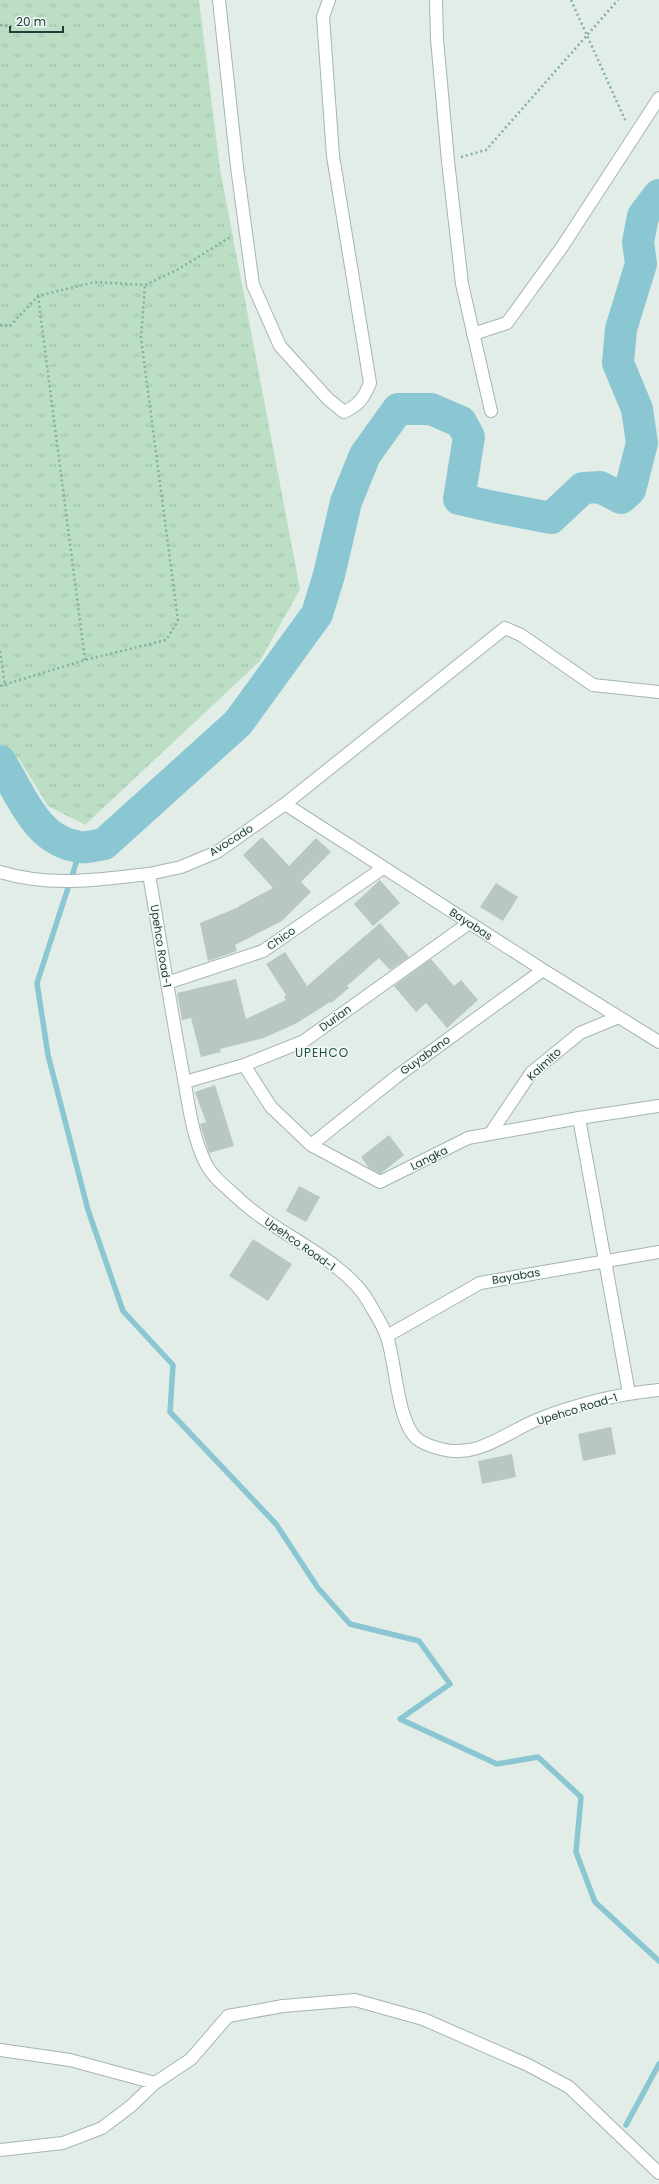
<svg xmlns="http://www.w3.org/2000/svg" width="659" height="2184" viewBox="0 0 659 2184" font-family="Poppins,sans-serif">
  <defs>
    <pattern id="grass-tufts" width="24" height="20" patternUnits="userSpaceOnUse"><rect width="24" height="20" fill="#bbdec5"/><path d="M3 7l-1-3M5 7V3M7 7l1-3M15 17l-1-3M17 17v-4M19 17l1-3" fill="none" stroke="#a0c0aa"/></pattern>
  </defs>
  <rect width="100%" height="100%" fill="#e3ede8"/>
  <path fill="url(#grass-tufts)" d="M0,0h199l21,169 80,420 -40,72 -175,164 -37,-19 -29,-47 -19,-14z"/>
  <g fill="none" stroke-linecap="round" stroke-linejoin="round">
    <path stroke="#8bc7d2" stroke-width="5.5" d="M81,848l-44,135 11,72 40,155 35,101 50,54 -3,47 106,112 42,64 32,36 69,17 31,43 -50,35 97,45 41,-7 43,40 -5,55 19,50 64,59
      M626,2125l33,-61"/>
    <path stroke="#8bc7d2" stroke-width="32" d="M0,761c21,33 35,80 80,86 7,1 16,-2 24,-3l134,-121 79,-109 12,-39 17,-73 19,-47 33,-46h33l30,13 8,15 -10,62 35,8 57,11 32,-30 17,-1 21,11 9,-8 12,-47 -5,-34 -19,-46 3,-34 20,-65 -3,-22 5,-26 16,-21"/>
  </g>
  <path fill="#b8c7c1" d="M262,837l27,29 27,-28 15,14 -30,30 10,10 -29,29 -47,24 2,6 -29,10 -8,-38 39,-16v-1l34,-18 -30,-33z
    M380,880l20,23 -27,23 -19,-22z
    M496,883l22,14 -15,24 -23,-14z
    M380,923l29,34 -19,13 -11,-12 -32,28 2,2 -18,15 -1,-1 -33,21 -33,15 -44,11 1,3 -20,5 -10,-39 -9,2 -5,-27 59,-14 10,40 40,-19 -2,-4 2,-1 -20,-31 19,-12 22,34z
    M431,959l23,27 7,-6 17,20 -31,28 -21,-25 -10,9 -22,-26z
    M215,1085l19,61 -25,7 -9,-29 6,-2 -11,-30z
    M389,1135l15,20 -24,19 -11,-6 -8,-11z
    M299,1186l21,11 -14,25 -20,-11z
    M253,1239l39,25 -24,37 -39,-25z
    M611,1427l5,27 -33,7 -5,-27z
    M512,1454l4,23 -34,7 -4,-23z"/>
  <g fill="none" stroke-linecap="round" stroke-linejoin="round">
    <g stroke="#a5b5af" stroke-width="14">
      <path id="minor" d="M219,0l18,167 16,118 27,61 48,53 16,13c15,-7 20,-14 26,-29l-37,-227 -10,-139 6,-17
        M473,334l34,-11 55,-76 97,-149
        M285,804l258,166 116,72
        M149,874l32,-7 36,-15 68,-48 220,-176 16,7 72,50 66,7
        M167,983l96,-32 120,-83
        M244,1065l27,42 40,38 69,37 88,-44 111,-20 80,-12
        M185,1082l59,-17 60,-24 165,-118
        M579,1118l50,275
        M490,1134l41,-61 49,-40 39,-16
        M311,1145l85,-68 147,-107
        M387,1336l93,-53 179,-31
        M0,2050l70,10 85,23
        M0,2150l63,-7 39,-15 29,-22 24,-23 36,-24 37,-43 55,-10 72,-6 68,19 105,46 41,22 90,86"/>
    </g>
    <g stroke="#a5b5af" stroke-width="14">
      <path id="tertiary" d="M436,0l1,39 11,122 14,123 29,127
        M0,872c49,15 99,8 149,2 11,65 21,130 33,194 6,31 9,65 23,94 7,15 22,26 34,37 35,34 105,60 129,102 6,11 15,24 19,36 9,27 10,82 29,101 7,6 17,9 25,11 37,10 65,-17 98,-30 38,-15 79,-25 120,-29"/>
    </g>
    <path stroke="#83b0a2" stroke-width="2.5" stroke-dasharray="2 3" stroke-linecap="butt" d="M571,0l55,122
      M0,25l20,2
      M461,157l25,-7 132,-150
      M38,296l47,364
      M0,325l10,1 28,-30 57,-14 50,3 32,-15 55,-34
      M0,651l5,34
      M0,686l85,-26 81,-20 12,-19 -37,-283 4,-53"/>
    <use href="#minor" stroke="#fff" stroke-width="12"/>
    <use href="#tertiary" stroke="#fff" stroke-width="12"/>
  </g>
  <g text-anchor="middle" stroke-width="3" stroke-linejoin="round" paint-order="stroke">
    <g font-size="11" fill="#223e36" stroke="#f3f9f6">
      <text transform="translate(231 840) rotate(-32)" y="4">Avocado</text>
      <text transform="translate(471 924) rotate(33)" y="4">Bayabas</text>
      <text transform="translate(281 938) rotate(-35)" y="4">Chico</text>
      <text transform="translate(161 946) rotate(81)" y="4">Upehco Road-1</text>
      <text transform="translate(335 1018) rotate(-36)" y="4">Durian</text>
      <text transform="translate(425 1055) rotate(-36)" y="4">Guyabano</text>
      <text transform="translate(544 1064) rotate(-43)" y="4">Kaimito</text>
      <text transform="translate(429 1158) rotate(-27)" y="4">Langka</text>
      <text transform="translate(300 1244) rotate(35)" y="4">Upehco Road-1</text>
      <text transform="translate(516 1276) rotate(-10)" y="4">Bayabas</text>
      <text transform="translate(577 1409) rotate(-17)" y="4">Upehco Road-1</text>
    </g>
    <g font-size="12" letter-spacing="1" fill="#1e5044" stroke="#f3f9f6">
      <text x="322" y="1057">UPEHCO</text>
    </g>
  </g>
  <path d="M10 26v6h53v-6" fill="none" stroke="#223e36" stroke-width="2"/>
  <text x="16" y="26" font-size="12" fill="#223e36" stroke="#f3f9f6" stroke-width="3" paint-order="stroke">20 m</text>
</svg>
